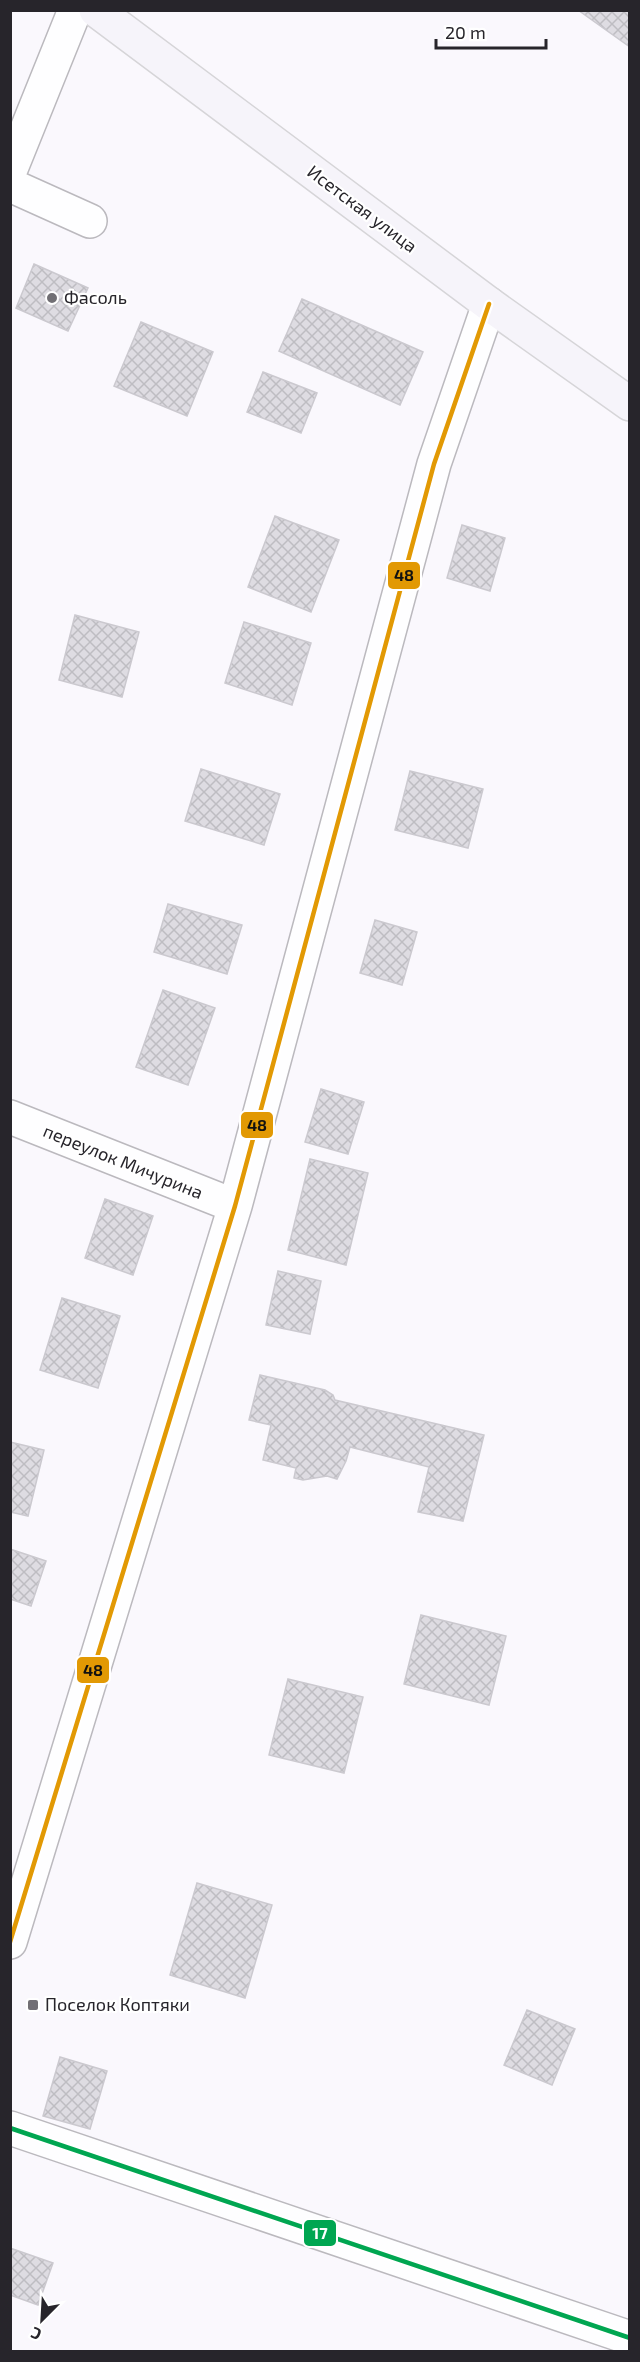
<svg xmlns="http://www.w3.org/2000/svg" width="640" height="2362" viewBox="0 0 640 2362" font-family="'Exo 2',sans-serif">
  <defs>
    <pattern id="building-cross-hatch" width="8" height="8" patternUnits="userSpaceOnUse" patternTransform="scale(1.5)"><rect width="8" height="8" fill="#dedce2"/><path d="M0 0l8 8M0 8l8-8" fill="none" stroke="#bebdc2"/></pattern>
  </defs>
  <rect width="100%" height="100%" fill="#faf8fd"/>
  <path fill="url(#building-cross-hatch)" stroke="#cbc9cf" stroke-width="1.5" d="M578,10h52v37z
    M34,264l54,24 -20,43 -52,-23z
    M302,299l121,53 -23,53 -121,-54z
    M141,322l72,30 -26,64 -73,-30z
    M263,372l54,21 -16,40 -54,-21z
    M275,516l64,24 -28,72 -63,-25z
    M462,525l43,13 -15,53 -43,-13z
    M75,615l64,17 -17,65 -63,-17z
    M244,622l67,21 -19,62 -67,-22z
    M201,769l79,25 -16,51 -79,-24z
    M410,771l73,18 -15,59 -73,-18z
    M168,904l74,21 -15,49 -73,-22z
    M375,920l42,12 -15,53 -42,-12z
    M163,990l52,18 -27,77 -52,-18z
    M321,1089l43,13 -16,52 -43,-12z
    M310,1159l58,14 -22,92 -58,-15z
    M105,1199l48,17 -20,59 -48,-17z
    M278,1271l43,10 -11,53 -44,-9z
    M62,1298l58,18 -22,72 -58,-18z
    M260,1375l65,15 8,5 2,5 149,35 -21,86 -45,-9 11,-45 -79,-20 -4,14 -9,18 -10,-3 -24,4 -9,-2 2,-10 -33,-8 8,-35 -22,-5z
    M10,1442l34,8 -16,66 -18,-4z
    M10,1549l36,12 -15,45 -21,-7z
    M421,1615l85,21 -17,69 -85,-21z
    M288,1679l75,18 -19,76 -75,-18z
    M197,1883l75,22 -27,93 -75,-23z
    M527,2010l48,19 -23,56 -48,-20z
    M60,2057l47,14 -17,58 -47,-13z
    M10,2248l43,15 -15,42 -28,-10z"/>
  <g fill="none" stroke-linecap="round" stroke-linejoin="round">
    <g stroke="#bbb9be" stroke-width="36">
      <path id="minor" d="M10,171l65,-161
        M10,185l80,36
        M10,1117l225,89
        M10,1942l225,-736 199,-742 55,-160
        M10,2128l620,210"/>
    </g>
    <g stroke="#d6d5d8" stroke-width="36">
      <path id="major" d="M96,10l393,294 141,100"/>
    </g>
    <use href="#minor" stroke="#fefeff" stroke-width="33"/>
    <use href="#major" stroke="#f6f4fa" stroke-width="33"/>
    <g stroke="#fff" stroke-width="9">
      <path id="bus-1" d="M10,1942l225,-736 199,-742 55,-160"/>
    </g>
    <g stroke="#fff" stroke-width="9">
      <path id="bus-2" d="M10,2128l620,210"/>
    </g>
    <use href="#bus-1" stroke="#e29904" stroke-width="4.5"/>
    <use href="#bus-2" stroke="#00a651" stroke-width="4.5"/>
  </g>
  <g fill="#716f74" stroke="#fff" stroke-width="2">
    <circle cx="52" cy="298" r="6"/>
    <rect x="27" y="1999" width="12" height="12" rx="3"/>
  </g>
  <g text-anchor="middle" stroke-width="4.5" stroke-linejoin="round" paint-order="stroke">
    <g font-size="18" fill="#27252b" stroke="#fff">
      <text transform="translate(362 209) rotate(37)" y="6">Исетская улица</text>
      <text transform="translate(123 1162) rotate(22)" y="6">переулок Мичурина</text>
    </g>
    <g font-size="18" fill="#27252b" stroke="#fff" text-anchor="start">
      <text x="64" y="304">Фасоль</text>
      <text x="45" y="2011">Поселок Коптяки</text>
    </g>
  </g>
  <g stroke="#fff" stroke-width="2">
    <rect x="387" y="561" width="34" height="29" rx="6" fill="#e29904"/>
    <rect x="240" y="1111" width="34" height="28" rx="6" fill="#e29904"/>
    <rect x="76" y="1656" width="34" height="28" rx="6" fill="#e29904"/>
    <rect x="303" y="2219" width="34" height="28" rx="6" fill="#00a651"/>
  </g>
  <g font-size="16" text-anchor="middle" font-weight="bold" fill="#fff">
    <text x="320" y="2239">17</text>
  </g>
  <g font-size="16" text-anchor="middle" font-weight="bold" fill="#111">
    <text x="404" y="581">48</text>
    <text x="257" y="1131">48</text>
    <text x="93" y="1676">48</text>
  </g>
  <rect width="640" height="2362" fill="none" stroke="#27252b" stroke-width="24"/>
  <g transform="translate(42 2320) rotate(204)" stroke="#ffffff" stroke-width="4.5" paint-order="stroke">
  <path d="M0-4.5L10 22L0 15L-10 22Z" fill="#27252b"/>
  <text y="-9" font-size="16" font-weight="bold" text-anchor="middle" fill="#27252b">С</text>
  </g>
  <path d="M436 39v9h110v-9" fill="none" stroke="#27252b" stroke-width="3"/>
  <text x="445" y="39" font-size="18" fill="#27252b" stroke="#ffffff" stroke-width="4.5" paint-order="stroke">20 m</text>
</svg>
